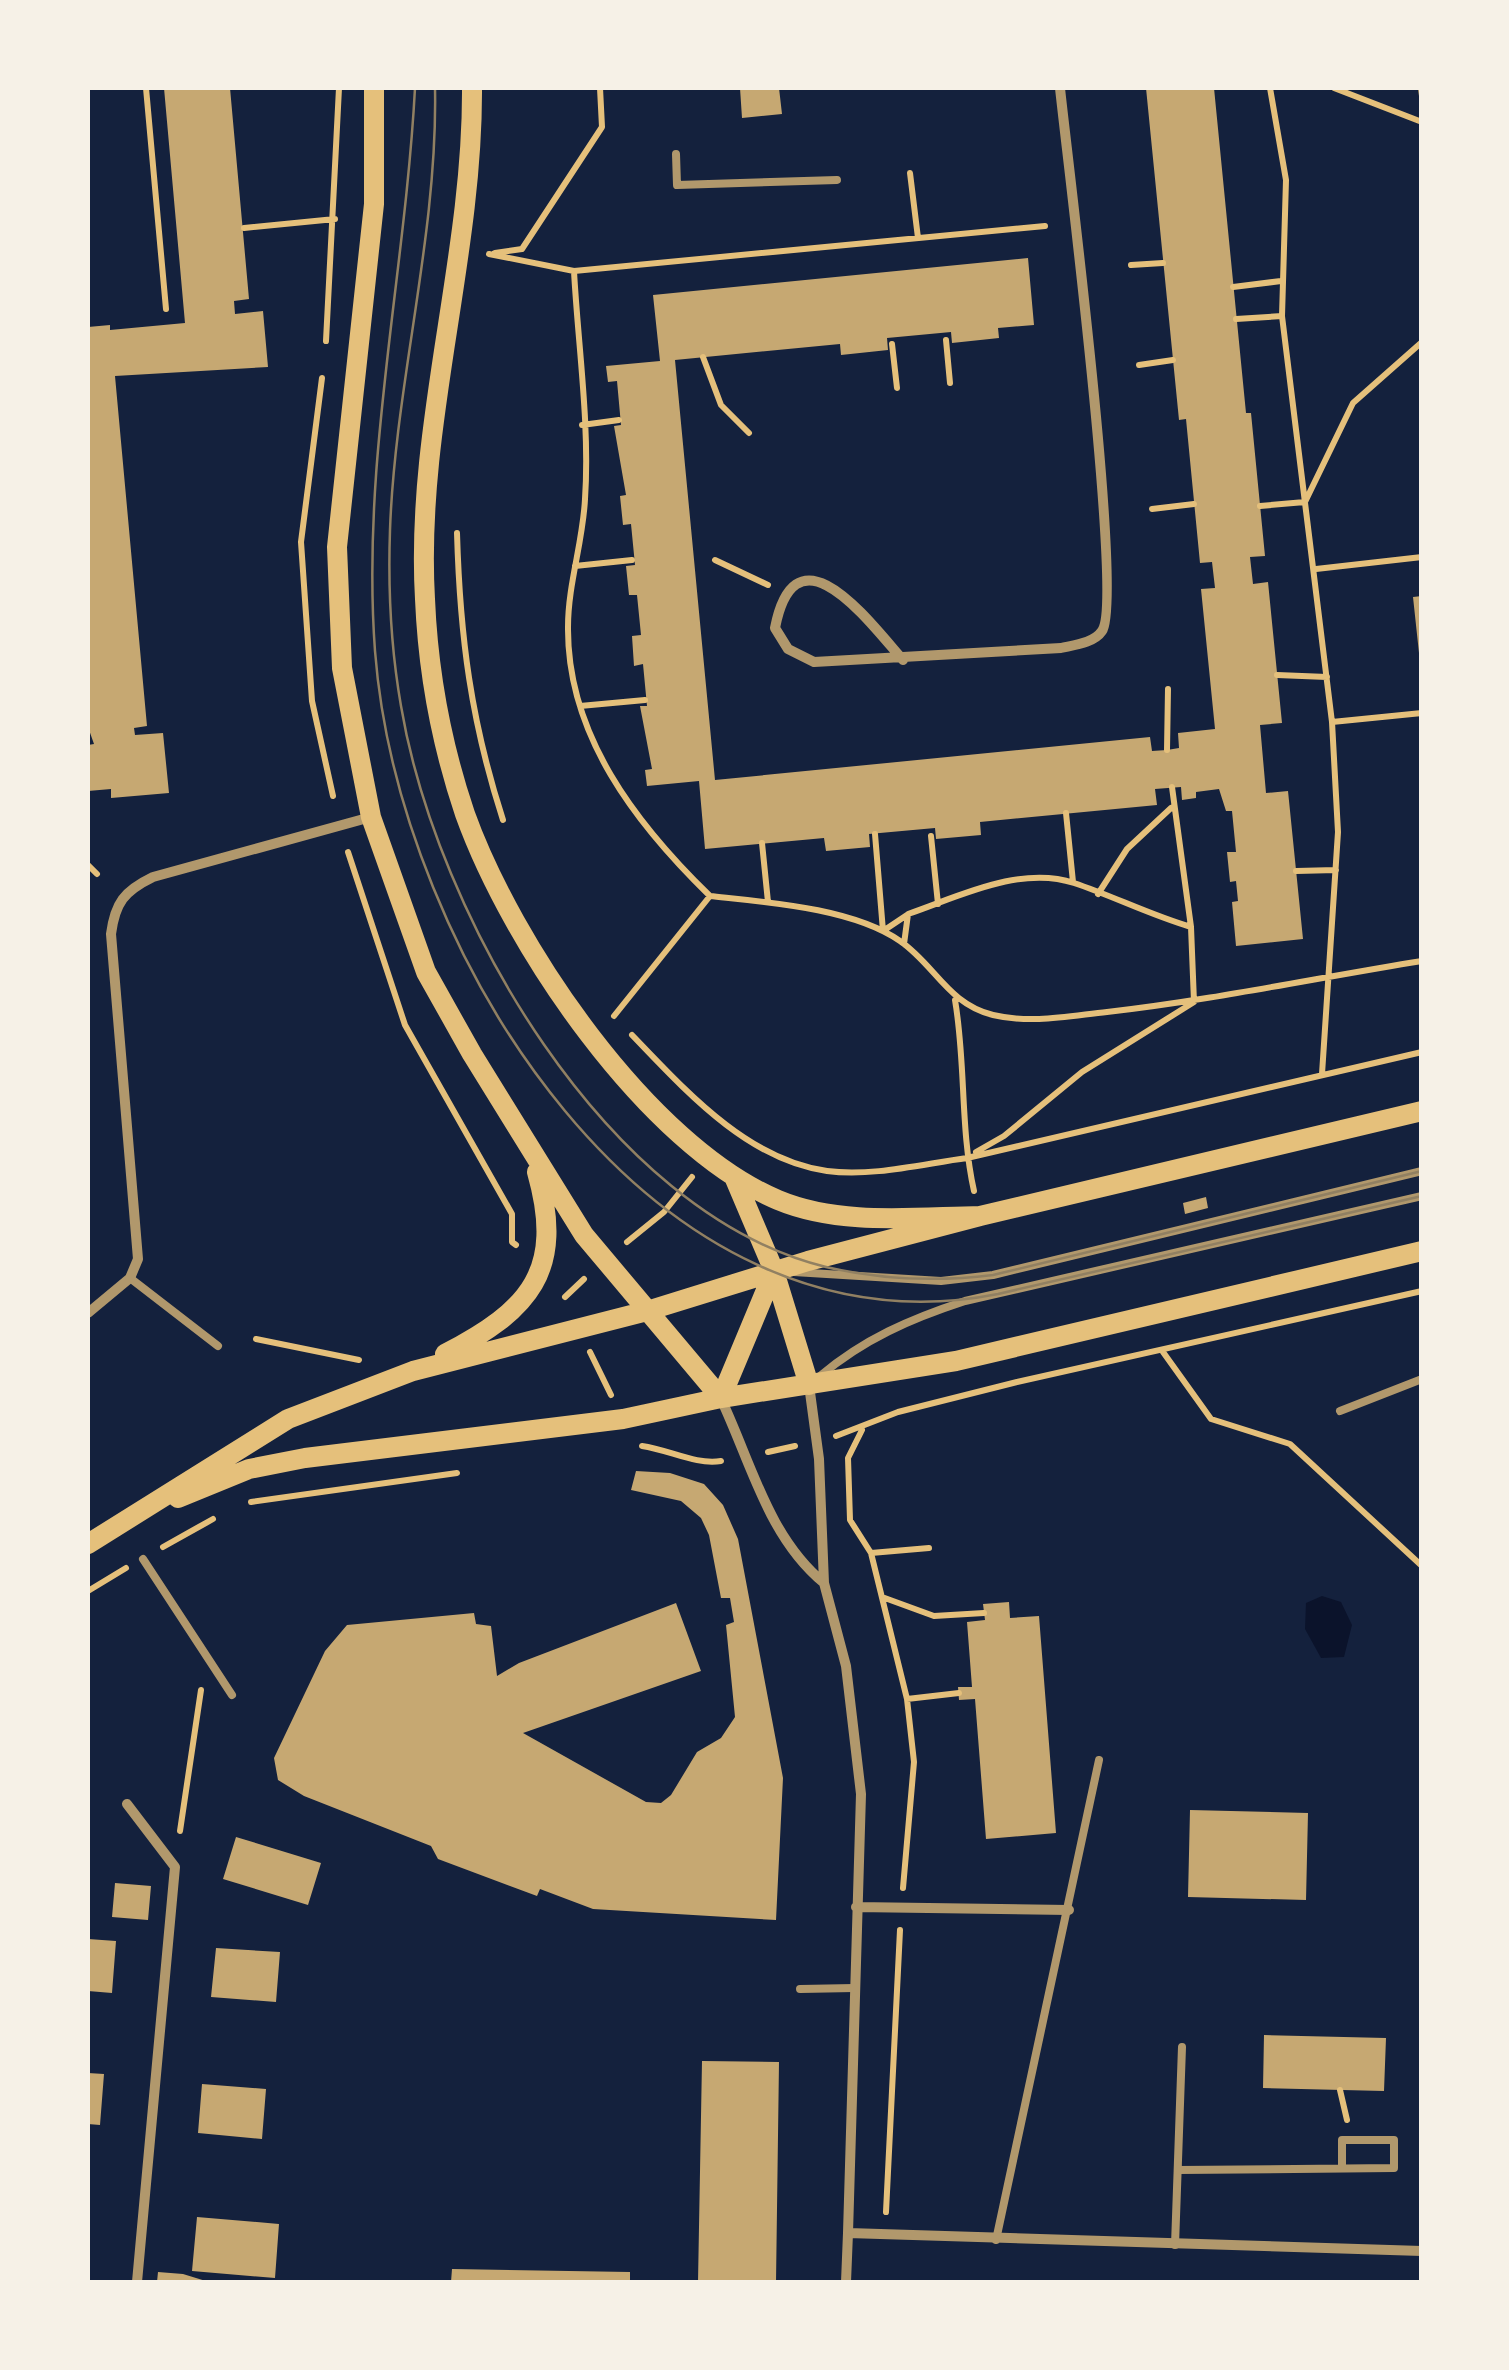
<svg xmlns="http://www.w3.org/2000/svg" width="1509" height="2370" viewBox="0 0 1509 2370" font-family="Georgia,serif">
  <rect width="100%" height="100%" fill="#14213d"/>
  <path fill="#0b132b" d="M1322,1596l19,6 11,23 -8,32 -23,1 -16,-29 1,-26z"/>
  <path fill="#c6a872" d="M164,88h66l19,211 -15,2 1,13 28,-3 5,56 -153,9 32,350 -13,2 1,7 28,-2 6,60 -58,5v-9l-23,2v-46l6,-1 -6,-17v-400l22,-2v5l75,-7z
    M740,88h39l3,26 -40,4z
    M1146,88h68l32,325h5l14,143 -15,1 3,27 15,-2 14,141 -22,2 6,68 22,-2 15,148 -67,7 -4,-44 6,-1 -2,-20 -6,1 -3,-30h9l-4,-41h-6l-7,-22 -23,3v6l-14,2 -1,-13 -26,2 2,16 -177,17 1,13 -45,4 -1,-11 -66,6 1,13 -44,4 -2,-13 -119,11 -6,-68 -52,5 -2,-16 7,-1 -12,-63h7l-4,-42 -9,2 -2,-30 9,-1 -4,-40h-8l-3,-29 9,-1 -4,-41 -8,1 -3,-29 6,-1 -12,-69 7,-1 -4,-44 -9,1 -2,-16 54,-5 -7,-66 375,-37 6,67 -36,3 1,10 -47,5 -1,-11 -64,6 1,12 -47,5 -1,-11 -165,16 40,420 435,-43 2,14 15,-1 12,-2 -1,-15 37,-4 -14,-140 14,-1 -3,-26 -12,1 -14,-144 -7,1z
    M1422,596v57h-3l-6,-56z
    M1206,1197l2,11 -23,6 -2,-11z
    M636,1471l34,2 34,11 19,21 15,34 45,239 -7,142 -183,-11 -53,-20 -3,7 -99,-37 -7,-13 -127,-50 -26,-16 -4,-22 51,-107 22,-26 127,-12 2,11 15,2 6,50 22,-13 157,-60 25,68 -178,62 123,69 15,1 10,-8 26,-43 24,-14 14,-21 -9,-92 8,-3 -4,-24h-9l-12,-63 -8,-17 -20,-17 -50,-11z
    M1009,1602l1,16 29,-2 17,217 -70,6 -11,-140 -16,1 -1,-13h14l-5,-65 18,-2 -2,-16z
    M1190,1810l118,3 -2,87 -118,-3z
    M236,1837l85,26 -13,42 -85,-26z
    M115,1883l36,3 -3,34 -36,-3z
    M88,1939l28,2 -4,52 -24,-2z
    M216,1948l64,4 -4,50 -65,-5z
    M1264,2035l122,3 -2,53 -121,-3z
    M702,2061l77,1 -3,220h-78z
    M88,2073l16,1 -4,51 -12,-1z
    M202,2084l64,5 -4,50 -64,-6z
    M197,2217l82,7 -4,54 -83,-7z
    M452,2269l178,3v10h-179z
    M158,2272l25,2 26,8h-52z"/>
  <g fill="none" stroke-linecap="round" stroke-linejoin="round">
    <path stroke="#e5c07b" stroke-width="6" d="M146,88l20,221
      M1270,88l16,92 -4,136 50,406 6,110 -16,242
      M1334,88l88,34
      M1421,88l1,8
      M910,173l8,65
      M244,228l91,-9
      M495,253l27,-4 80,-122 -2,-39
      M489,254l85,17c4,74 16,154 11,228 -2,43 -17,85 -17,128 -1,108 68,197 142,269 56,6 143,12 190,45 35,24 48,63 93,74 38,9 76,1 114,-3 105,-12 209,-34 315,-51
      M1131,265l32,-2
      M574,271l471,-45
      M1233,287l48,-6
      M1236,319l46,-3
      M946,340l4,43
      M326,341l13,-253
      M892,344l5,44
      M703,357l18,48 28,28
      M1139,365l34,-5
      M322,378l-21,164 11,159 21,95
      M582,425l37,-5
      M1260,506l45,-4 48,-99 69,-61
      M1152,509l42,-5
      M457,533c3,104 14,188 46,287
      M715,560l53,25
      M575,566l57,-6
      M1316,569l106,-12
      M1277,675l50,2
      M580,706l65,-6
      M1332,722l90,-9
      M1167,750l1,-61
      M1066,813l7,69
      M875,834l8,97 24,-16
      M931,836l7,68
      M762,843l6,59
      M348,852l57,173 107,189v28l4,3
      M88,865l9,9
      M1296,871l40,-1
      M1098,894l29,-45 44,-41
      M904,944l4,-30c50,-17 112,-49 166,-31 39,13 76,32 117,44
      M955,1000c11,64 5,128 19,191
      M614,1016l96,-120
      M632,1035c53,55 115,125 195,136 45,6 95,-7 140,-13l455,-106
      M976,1152l28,-16 78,-64 112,-70 -3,-75 -19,-140
      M627,1242l37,-30 28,-35
      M565,1297l19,-18
      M256,1339l103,21
      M590,1352l21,43
      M1163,1352l48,67 79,25 132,122
      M862,1430l-14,28 2,62 21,33 36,146 7,63 -11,126
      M836,1436l62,-24 119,-30 405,-91
      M642,1446c28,4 53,19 79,15
      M768,1452l27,-6
      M251,1502l206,-29
      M163,1547l50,-28
      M871,1553l58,-5
      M88,1591l38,-23
      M882,1597l52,19 50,-3
      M907,1699l52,-6
      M180,1831l21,-141
      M1340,2090l7,30
      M886,2212l14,-282"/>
    <path stroke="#b1986c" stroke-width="8" d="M676,154l1,31 160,-5
      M794,1272l147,9 52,-6 429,-104
      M130,1278l88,68
      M820,1376c44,-37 90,-57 145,-75l457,-105
      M1340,1411l82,-32
      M143,1559l89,136
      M800,1989l54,-1
      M1178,2170l216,-2v-28h-52v28
      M996,2240l103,-480
      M1175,2245l7,-198"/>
    <path stroke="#b1986c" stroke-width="10" d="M903,660c-33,-37 -107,-139 -128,-32l13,21 26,13 247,-14c13,-3 33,-5 41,-17 22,-29 -35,-475 -42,-543
      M88,1313l42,-35 8,-19 -27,-325c4,-31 13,-43 42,-57l218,-60
      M809,1385l10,74 5,124 22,83 15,128 -13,439 574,18
      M721,1399c30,63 47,138 103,184
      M127,1804l48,63 -38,415
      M856,1907l213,3
      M846,2282l2,-49"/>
    <path stroke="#e5c07b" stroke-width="20" d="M374,88v116l-37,343 5,121 29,149 55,155 46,82 112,181 137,163
      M472,88c1,171 -57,339 -47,511 3,72 17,147 40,215 47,131 182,331 313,386 62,26 136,17 202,16
      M735,1179l39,92 35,114
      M445,1354c85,-44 120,-83 92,-182
      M721,1398l53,-127
      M178,1498l71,-29 56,-11 318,-39 98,-21 235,-37 466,-110
      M88,1544l200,-125 125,-48 234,-60 161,-50 172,-45 442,-105"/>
    <path stroke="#918062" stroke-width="2.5" d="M415,88c-10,188 -54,374 -40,563 23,299 275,712 623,643l424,-98
      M435,88c3,147 -40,296 -45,442 -2,57 1,119 11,176 35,208 204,507 425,561 56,13 110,15 167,8l429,-104"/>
  </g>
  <rect width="1509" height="2370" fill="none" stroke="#f6f1e7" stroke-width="180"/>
</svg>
